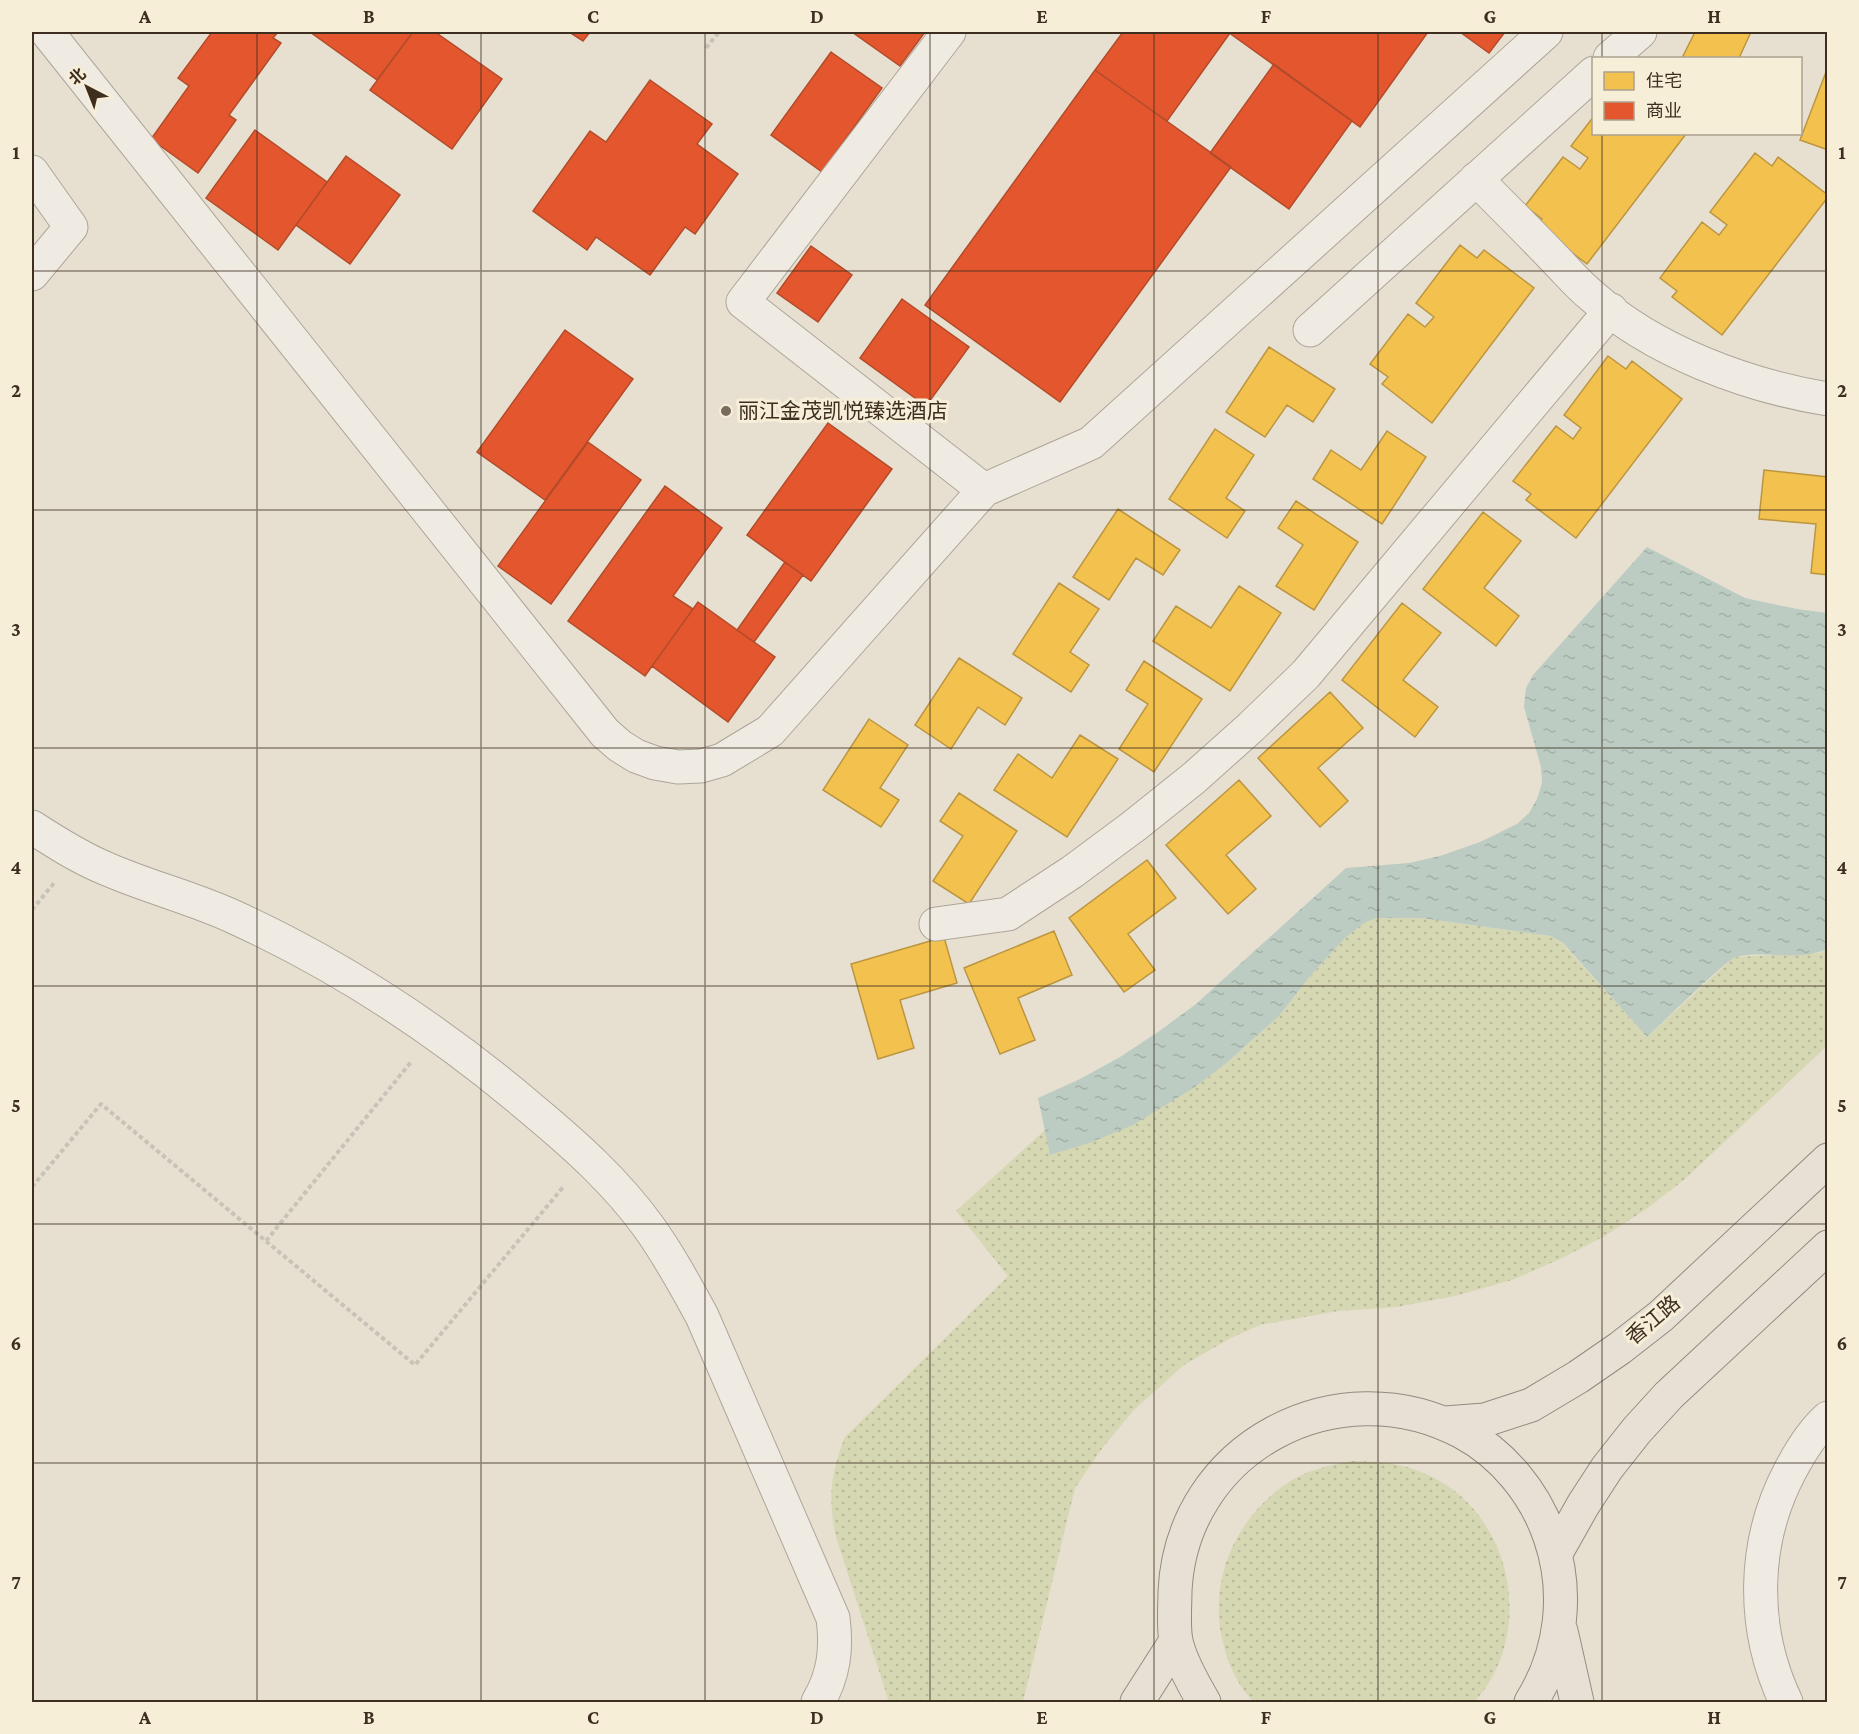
<svg xmlns="http://www.w3.org/2000/svg" width="1859" height="1734" viewBox="0 0 1859 1734" font-family="'Crimson Pro','Noto Sans SC',serif">
  <defs>
    <pattern id="grass-dots" width="8" height="8" patternUnits="userSpaceOnUse" patternTransform="scale(1.5)"><rect width="8" height="8" fill="#d6d7b3"/><path d="M2 2h.1M6 6h.1" fill="none" stroke="#b9b99a" stroke-width="1.8" stroke-linecap="round"/></pattern>
    <pattern id="water-ripples" width="26" height="14" patternUnits="userSpaceOnUse" patternTransform="scale(1.5)"><rect width="26" height="14" fill="#bcccc2"/><path d="M2 4q2-2 4 0t4 0M15 11q2-2 4 0t4 0" fill="none" stroke="#a2b0a6"/></pattern>
  </defs>
  <rect width="100%" height="100%" fill="#e7e0d1"/>
  <path fill="url(#grass-dots)" d="M1376,918h45l130,18 11,7 85,94 87,-80 85,-4 8,-4v97l-142,133 -40,31 -42,27 -45,23 -46,20 -57,16 -58,11 -59,4 -78,14 -29,13 -47,27 -49,44 -32,38 -28,41 -52,214h-134l-53,-165c-8,-39 -6,-62 9,-100l163,-161 -52,-65 89,-81 6,25 144,-68 29,-22 55,-49 32,-41 34,-37 18,-15z
    M1352,1461c27,0 51,2 76,14 85,38 109,159 46,227h-220c-19,-18 -30,-48 -34,-74 -8,-59 21,-116 72,-148 18,-11 40,-15 60,-19z"/>
  <path fill="url(#water-ripples)" d="M1647,547l98,51 52,11 30,4v336c-29,13 -60,1 -91,8 -9,2 -76,68 -89,80l-84,-94 -12,-7 -130,-18h-45l-12,5 -19,15 -34,37 -32,41 -55,49 -29,22 -62,38 -41,17 -42,13 -12,-57 42,-19 40,-22 38,-25 38,-28 150,-136 63,-5 31,-7 40,-14 37,-18 12,-11 8,-14 5,-16 -1,-16 -17,-60 2,-19 7,-13z"/>
  <path fill="#f2c14e" stroke="#bc9540" stroke-width="1.5" d="M1695,32h56l-12,26h-57z
    M1826,72l2,1v77l-28,-10z
    M1594,116v18h92l-99,130 -50,-38 5,-7 -17,-13 38,-49 17,12 8,-11 -17,-12z
    M1755,153l17,13 6,-9 50,38v2l-106,138 -50,-38 5,-6 -17,-13 42,-56 17,13 8,-10 -17,-13z
    M1460,245l17,13 7,-8 50,38 -102,135 -50,-39 6,-7 -18,-13 38,-50 17,13 9,-10 -18,-14z
    M1269,347l66,42 -22,33 -26,-17 -22,32 -39,-25z
    M1608,356l18,13 6,-8 50,38 -106,139 -50,-38 5,-6 -18,-13 43,-55 17,13 8,-11 -17,-13z
    M1215,429l39,26 -28,43 19,13 -18,27 -58,-39z
    M1387,431l39,26 -44,67 -69,-45 18,-29 30,20z
    M1764,470l64,7v98l-17,-2 5,-49 -57,-5z
    M1296,501l62,41 -44,68 -38,-24 27,-41 -25,-17z
    M1118,509l62,41 -17,25 -27,-17 -27,42 -36,-23z
    M1483,512l38,29 -37,47 35,28 -23,30 -73,-57z
    M1059,583l40,26 -29,43 19,13 -18,27 -58,-38z
    M1239,586l42,27 -51,78 -77,-50 23,-35 35,22z
    M1402,603l39,30 -38,47 35,27 -23,30 -73,-57z
    M959,658l63,40 -17,27 -27,-18 -27,42 -36,-24z
    M1144,661l58,38 -48,73 -35,-23 29,-45 -22,-14z
    M1330,692l33,36 -45,40 30,33 -28,26 -62,-69z
    M869,719l39,26 -28,43 19,12 -18,27 -58,-37z
    M1080,735l38,24 -51,78 -73,-47 24,-36 34,24z
    M1239,780l32,36 -45,39 30,34 -28,25 -62,-69z
    M959,793l58,38 -48,73 -36,-23 30,-45 -23,-15z
    M1147,860l29,38 -48,36 27,36 -31,22 -55,-74z
    M1054,931l18,44 -54,23 17,42 -35,14 -36,-86z
    M944,937l13,46 -57,17 14,48 -36,11 -27,-95z"/>
  <path fill="#e4572e" stroke="#b24b2a" stroke-width="1.5" d="M212,32h66l-5,6 8,5 -52,72 7,5 -38,53 -47,-34 38,-53 -11,-8z
    M310,32h103l-36,48z
    M413,32h22l67,47 -50,70 -82,-59z
    M569,32h21l-7,9z
    M852,32h73l-25,34z
    M1123,32h105l2,1 -63,88 -72,-51z
    M1228,32h200l-68,95z
    M1460,32h45l-16,21z
    M831,52l51,36 -60,84 -51,-37z
    M1274,64l78,57 -63,88 -79,-56z
    M1095,70l136,97 -171,235 -135,-97z
    M650,80l62,44 -15,20 41,30 -43,60 -10,-7 -35,48 -54,-38 -9,13 -54,-39 57,-80 16,11z
    M255,130l72,52 -49,68 -72,-52z
    M346,156l54,39 -50,69 -54,-39z
    M811,246l41,29 -34,47 -41,-29z
    M902,299l67,48 -43,59 -66,-48z
    M565,330l68,49 -88,121 -68,-48z
    M828,423l64,46 -81,112 -64,-46z
    M588,442l53,38 -90,124 -53,-38z
    M665,486l57,42 -49,68 20,13 -48,67 -77,-55z
    M785,562l18,13 -49,67 -17,-12z
    M698,602l77,55 -47,65 -76,-56z"/>
  <g fill="none" stroke-linecap="round" stroke-linejoin="round">
    <g stroke="#ada599" stroke-width="35">
      <path id="minor" d="M47,32l558,701 15,13 16,10 19,7 23,4 23,-1 21,-6 48,-29 214,-241 107,-47 455,-411
        M949,32l-206,270 241,188
        M1610,58l30,-26
        M32,172l39,55 -39,47
        M1476,179c26,26 52,52 77,78 13,13 25,28 39,39 61,55 155,90 236,103
        M1310,330l284,-257
        M32,827c23,15 48,31 75,42 41,18 86,29 127,48 109,50 209,116 300,194 42,35 82,71 114,115 21,29 37,59 54,90l131,302c4,31 1,57 -15,84
        M936,924l72,-10 64,-42 62,-46 60,-48 57,-51 55,-53 305,-364
        M1786,1702c-35,-74 -34,-159 4,-231 10,-19 22,-39 38,-53"/>
    </g>
    <g stroke="#928b80" stroke-width="35">
      <path id="major" d="M1445,1423l40,-3 46,-15 47,-28 42,-29 41,-32 167,-156
        M1556,1553l27,-48 24,-37 30,-38 32,-35 159,-148
        M1561,1631l16,71
        M1137,1702l39,-61
        M1204,1702c-10,-17 -24,-42 -28,-61 -3,-16 -1,-34 -1,-50 7,-144 162,-225 287,-159 41,22 73,61 88,105 19,55 12,116 -19,165"/>
    </g>
    <path stroke="#c8c2b9" stroke-width="4" stroke-dasharray="4.5 3" stroke-linecap="butt" d="M706,48l13,-16
      M32,910l22,-27
      M32,1187l69,-83 314,261 149,-179
      M266,1241l145,-179"/>
    <use href="#minor" stroke="#efebe3" stroke-width="33"/>
    <use href="#major" stroke="#e6e1d4" stroke-width="33"/>
  </g>
  <path fill="none" stroke="#3d2e20" stroke-width="1.5" stroke-opacity="0.55" d="M257,32v1670M481,32v1670M705,32v1670M930,32v1670M1154,32v1670M1378,32v1670M1602,32v26M1602,134v1568M32,271h1796M32,510h1796M32,748h1796M32,986h1796M32,1224h1796M32,1463h1796"/>
  <circle fill="#786c5e" stroke="#f7eed8" stroke-width="2" cx="726" cy="411" r="6"/>
  <g text-anchor="middle" stroke-width="6" stroke-linejoin="round" paint-order="stroke">
    <g font-size="21" fill="#3d2e20" stroke="#f7eed8" text-anchor="start">
      <text x="738" y="418">丽江金茂凯悦臻选酒店</text>
    </g>
    <g font-size="21" fill="#3d2e20" stroke="#f7eed8">
      <text transform="translate(1653 1320) rotate(-40)" y="7">香江路</text>
    </g>
  </g>
  <rect width="1859" height="1734" fill="none" stroke="#f7eed8" stroke-width="66"/>
  <rect x="1592" y="57" width="210" height="78" fill="#f7eed8" stroke="#ada18e" stroke-width="1.5"/>
  <rect x="1604" y="72" width="30" height="18" fill="#f2c14e" stroke="#ada18e" stroke-width="1.5"/>
  <text x="1646" y="87" font-size="18" fill="#3d2e20">住宅</text>
  <rect x="1604" y="102" width="30" height="18" fill="#e4572e" stroke="#ada18e" stroke-width="1.5"/>
  <text x="1646" y="117" font-size="18" fill="#3d2e20">商业</text>
  <g transform="translate(87 87) rotate(318)" stroke="#f7eed8" stroke-width="4.5" paint-order="stroke">
  <path d="M0-4.5L10 22L0 15L-10 22Z" fill="#3d2e20"/>
  <text y="-9" font-size="16" font-weight="bold" text-anchor="middle" fill="#3d2e20">北</text>
  </g>
  <rect x="33" y="33" width="1793" height="1668" fill="none" stroke="#3d2e20" stroke-width="2"/>
  <g font-size="20" text-anchor="middle" font-weight="bold" fill="#3d2e20">
    <text x="145" y="23">A</text>
    <text x="369" y="23">B</text>
    <text x="593" y="23">C</text>
    <text x="817" y="23">D</text>
    <text x="1042" y="23">E</text>
    <text x="1266" y="23">F</text>
    <text x="1490" y="23">G</text>
    <text x="1714" y="23">H</text>
    <text x="16" y="159">1</text>
    <text x="1842" y="159">1</text>
    <text x="16" y="397">2</text>
    <text x="1842" y="397">2</text>
    <text x="16" y="636">3</text>
    <text x="1842" y="636">3</text>
    <text x="16" y="874">4</text>
    <text x="1842" y="874">4</text>
    <text x="16" y="1112">5</text>
    <text x="1842" y="1112">5</text>
    <text x="16" y="1350">6</text>
    <text x="1842" y="1350">6</text>
    <text x="16" y="1589">7</text>
    <text x="1842" y="1589">7</text>
    <text x="145" y="1724">A</text>
    <text x="369" y="1724">B</text>
    <text x="593" y="1724">C</text>
    <text x="817" y="1724">D</text>
    <text x="1042" y="1724">E</text>
    <text x="1266" y="1724">F</text>
    <text x="1490" y="1724">G</text>
    <text x="1714" y="1724">H</text>
  </g>
</svg>
